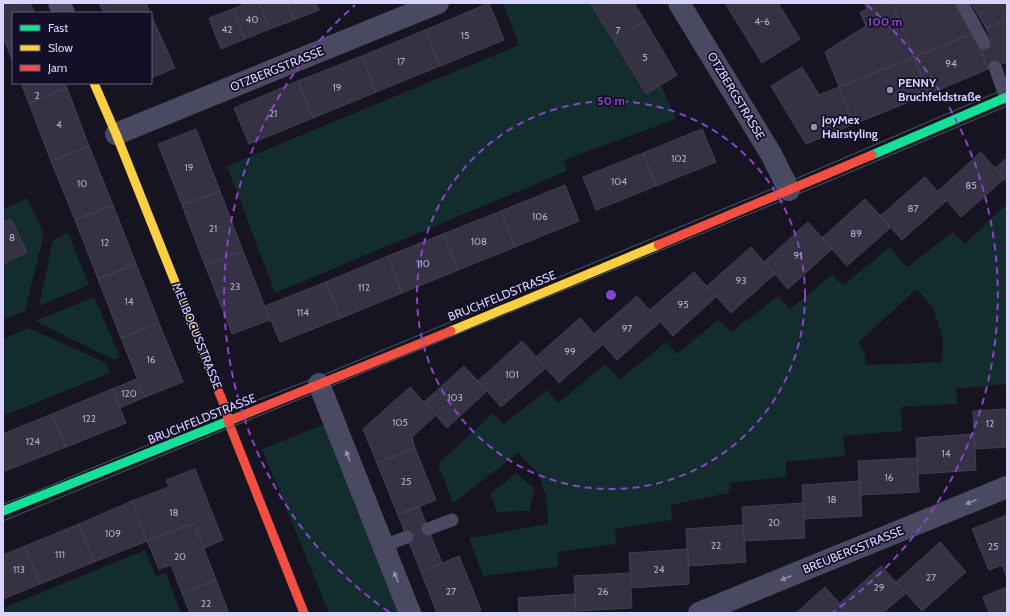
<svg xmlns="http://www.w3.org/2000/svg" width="1010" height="616" viewBox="0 0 1010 616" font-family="Cabin,sans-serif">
  <rect width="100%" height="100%" fill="#161421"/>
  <path fill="#132c2d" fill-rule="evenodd" d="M503,3h87l55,91 16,-9 15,34 -112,41 3,11 -292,122 -48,-127 292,-121z
    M27,198l17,35 -19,78 -22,9v-56l24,-12 -16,-33 -8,4v-13z
    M1007,204v180l-51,5 1,15 -56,3 1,24 -59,5 2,20 -59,6v15l-56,6 -1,10 -58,12 1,15 -57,9 1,15 -59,8 1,15 -75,9 -14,-38 79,-14 -1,-24 -9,-27 -20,-20 -65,50 -15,-39 55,-51 11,11 43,-34 11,13 47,-39 15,15 46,-37 11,12 41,-34 13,12 47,-36 12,13 42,-34 11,10 47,-38 17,20 46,-35 12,12zM917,289l16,19 10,30 -1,24 -76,3 -1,-11 -6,-12z
    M68,233l21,52 -50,21 14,-66z
    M94,297l26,60 -6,3 -79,-39z
    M29,328l77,35 4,10 -107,43v-77z
    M325,424l76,189h-72l-67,-164z
    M516,473l18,15 -4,23 -33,1 -7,-18z
    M145,550l11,26 10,-3 15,40h-178v-5z"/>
  <path fill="#343243" stroke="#433f54" d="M3,3h27l5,10h-22v27l-7,4 -3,-6z
    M99,3h47l4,10h-46z
    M247,3h12l11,26 -25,10 -12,-30z
    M259,3h29l6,17 -24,9z
    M288,3h28l3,7 -25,10z
    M489,3l15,37 -64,26 -15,-36z
    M590,3h44l11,18 -32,19z
    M725,3h53l22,36 -38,24z
    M864,3h28l22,54 -75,30 -14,-35 41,-26 -6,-14 7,-3z
    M892,3h65l17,30 -60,24z
    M971,3h36v17l-21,8z
    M233,9l12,30 -24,10 -12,-31z
    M151,15l24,53 -24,10z
    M1007,20v42l-19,7 -9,-24 12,-5 -5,-12z
    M645,21l32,54 -31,19 -33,-54z
    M425,30l15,36 -64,26 -14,-36z
    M974,33l14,36 -59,25 -15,-37z
    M13,40v22l-7,-18z
    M362,56l14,36 -63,26 -15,-37z
    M914,57l15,37 -75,30 -15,-37z
    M802,67l17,28 20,-8 15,37 -48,20 -35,-58z
    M298,81l15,37 -64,26 -15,-36z
    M21,83h44l2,5 -38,15z
    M67,88l22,58 -38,15 -22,-58z
    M196,129l24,62 -38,14 -24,-61z
    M702,129l14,33 -60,24 -13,-33z
    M89,146l24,59 -38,15 -24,-59z
    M981,152l23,27 -43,38 -23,-26z
    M643,153l13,33 -60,24 -13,-33z
    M1007,158v24l-12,-14z
    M925,177l21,24 -44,39 -22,-24z
    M565,185l14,36 -64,26 -14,-36z
    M220,191l23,60 -38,14 -23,-60z
    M865,199l26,28 -44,39 -25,-28z
    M113,205l23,59 -38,15 -23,-59z
    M501,211l14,36 -57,23 -15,-36z
    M11,219l16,33 -24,12v-41z
    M808,222l24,27 -44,40 -24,-27z
    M443,234l15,36 -56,23 -14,-37z
    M751,247l24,27 -44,39 -24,-27z
    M243,251l27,69 -38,14 -27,-69z
    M388,256l14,37 -61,25 -15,-36z
    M136,264l23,59 -38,15 -23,-59z
    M694,272l22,25 -43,39 -23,-26z
    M326,282l15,36 -61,24 -15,-36z
    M637,296l23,26 -43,38 -23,-26z
    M580,318l23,26 -44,39 -23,-26z
    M159,323l24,59 -38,15 -24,-59z
    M522,341l24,27 -45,39 -23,-26z
    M464,366l23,25 -40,37 -23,-26z
    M137,379l8,18 -25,11 -8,-19z
    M410,387l26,28 -24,22 3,11 -38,15 -14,-34z
    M112,389l14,34 -60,24 -14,-33z
    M1007,409v38l-32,2 -2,-38z
    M52,414l14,33 -61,24 -2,-5v-32z
    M974,434l2,36 -58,4 -2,-36z
    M415,448l21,52 -38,15 -21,-52z
    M917,458l2,34 -59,3 -2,-34z
    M195,469l28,71 -19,8 -10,-25 -47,18 -15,-40 37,-14 -3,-7z
    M860,481l2,35 -58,3 -2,-34z
    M132,501l15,40 -53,21 -15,-38z
    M803,503l2,35 -61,3 -2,-34z
    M419,506l23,57 -21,9 -23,-57z
    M1007,515v48l-18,7 -17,-41z
    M194,523l22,57 -34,13 -11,-28 -12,4 -12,-28z
    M79,524l15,38 -54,22 -15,-38z
    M743,525l3,37 -58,4 -2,-37z
    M940,542l26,30 -44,39 -26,-29z
    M25,546l15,38 -37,15v-44z
    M688,549l1,35 -58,4 -2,-35z
    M459,556l22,54 -7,3h-37l-16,-41z
    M1007,563v15l-5,-13z
    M881,566l25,27 -23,20h-35l-9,-9z
    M630,573l2,35 -56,3 -2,-35z
    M216,580l13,33h-39l-8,-20z
    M825,587l23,26h-52z
    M1007,587v26h-18l-6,-16z
    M575,594l1,19h-57l-1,-15z"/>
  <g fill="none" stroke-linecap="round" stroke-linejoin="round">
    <path stroke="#4a4962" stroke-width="13" d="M962,3l22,40
      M995,67l11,31
      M428,529l24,-9
      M383,546l24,-9"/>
    <path stroke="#4a4962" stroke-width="22" d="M59,3l5,10
      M679,3l92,151 18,36
      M116,134l322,-131
      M319,384l91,229
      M699,613l308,-126"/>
    <path stroke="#16e098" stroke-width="9" d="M872,155l135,-58
      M3,511l233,-93"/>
    <path stroke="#ffcf43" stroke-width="9" d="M94,83l22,51 98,246
      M451,331l207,-86"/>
    <path stroke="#f24e42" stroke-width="9" d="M658,245l214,-90
      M214,380l13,32 1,9 76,192
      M236,418l215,-87"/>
    <path stroke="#43596b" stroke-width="1" d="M3,504l32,-12 192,-80 101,-39 458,-190 221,-95
      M3,521l807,-332 197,-83"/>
  </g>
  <defs><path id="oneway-solid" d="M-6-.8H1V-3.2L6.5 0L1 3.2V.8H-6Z"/></defs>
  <g fill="#928eb0">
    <use href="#oneway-solid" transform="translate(348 456) rotate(-112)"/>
    <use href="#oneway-solid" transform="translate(971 502) rotate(158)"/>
    <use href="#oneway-solid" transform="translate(396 577) rotate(-112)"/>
    <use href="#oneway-solid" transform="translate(786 578) rotate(158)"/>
  </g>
  <g fill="none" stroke="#8945c9" stroke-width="2" stroke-dasharray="7 5">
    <circle cx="611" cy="295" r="194"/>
    <path d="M389 612A387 387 0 0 1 355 5M867 5A387 387 0 0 1 833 612"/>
  </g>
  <g fill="#9591b1" stroke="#130f26" stroke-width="1.5">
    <circle cx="890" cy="90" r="4"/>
    <circle cx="814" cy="127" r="4"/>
  </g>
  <g text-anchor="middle" stroke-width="3.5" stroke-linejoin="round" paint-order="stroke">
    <g font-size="10" fill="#b0acd0">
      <text x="252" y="23">40</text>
      <text x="762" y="25">4-6</text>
      <text x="227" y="33">42</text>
      <text x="618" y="34">7</text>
      <text x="465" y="39">15</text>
      <text x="645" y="61">5</text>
      <text x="401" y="65">17</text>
      <text x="951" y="67">94</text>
      <text x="337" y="91">19</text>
      <text x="37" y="99">2</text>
      <text x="273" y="117">21</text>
      <text x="59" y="128">4</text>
      <text x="679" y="162">102</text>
      <text x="189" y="171">19</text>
      <text x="619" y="185">104</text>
      <text x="82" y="187">10</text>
      <text x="971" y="189">85</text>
      <text x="913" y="212">87</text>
      <text x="540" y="220">106</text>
      <text x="213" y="232">21</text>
      <text x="856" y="237">89</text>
      <text x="12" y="241">8</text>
      <text x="479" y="245">108</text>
      <text x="105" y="246">12</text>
      <text x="798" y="259">91</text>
      <text x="423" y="267">110</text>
      <text x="741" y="284">93</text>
      <text x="235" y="290">23</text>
      <text x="364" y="291">112</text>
      <text x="129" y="305">14</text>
      <text x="683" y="308">95</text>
      <text x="303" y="316">114</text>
      <text x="627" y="332">97</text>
      <text x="570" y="355">99</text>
      <text x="151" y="363">16</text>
      <text x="512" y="378">101</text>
      <text x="129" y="397">120</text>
      <text x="455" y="401">103</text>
      <text x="89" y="422">122</text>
      <text x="400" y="426">105</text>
      <text x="990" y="427">12</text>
      <text x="33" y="445">124</text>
      <text x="946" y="457">14</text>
      <text x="889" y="481">16</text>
      <text x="406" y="485">25</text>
      <text x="832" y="503">18</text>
      <text x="174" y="516">18</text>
      <text x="774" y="526">20</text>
      <text x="113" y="537">109</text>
      <text x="716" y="549">22</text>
      <text x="993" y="550">25</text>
      <text x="60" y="558">111</text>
      <text x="180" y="560">20</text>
      <text x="19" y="573">113</text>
      <text x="659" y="573">24</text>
      <text x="931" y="581">27</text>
      <text x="879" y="591">29</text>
      <text x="451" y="595">27</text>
      <text x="603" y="595">26</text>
      <text x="206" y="607">22</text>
    </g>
    <g font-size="12" fill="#d9d4ff" stroke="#130f26">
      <text transform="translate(277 69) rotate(-22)" y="4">OTZBERGSTRASSE</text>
      <text transform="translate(736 96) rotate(59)" y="4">OTZBERGSTRASSE</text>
      <text transform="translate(502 296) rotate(-22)" y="4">BRUCHFELDSTRASSE</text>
      <text transform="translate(197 336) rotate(68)" y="4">MELIBOCUSSTRASSE</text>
      <text transform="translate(202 419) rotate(-22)" y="4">BRUCHFELDSTRASSE</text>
      <text transform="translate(853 550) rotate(-22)" y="4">BREUBERGSTRASSE</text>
    </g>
    <g font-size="12" font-weight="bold" fill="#d9d4ff" stroke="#130f26" text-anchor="start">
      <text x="898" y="87">PENNY<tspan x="898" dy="14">Bruchfeldstraße</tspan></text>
      <text x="822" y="124">joyMex<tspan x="822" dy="14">Hairstyling</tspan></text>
    </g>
  </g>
  <circle cx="611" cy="295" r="6" fill="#8945c9" stroke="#130f26" stroke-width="2"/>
  <g font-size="12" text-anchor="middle" font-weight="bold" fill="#8945c9" stroke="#130f26" stroke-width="3.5" stroke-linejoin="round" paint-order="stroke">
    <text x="885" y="26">100 m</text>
    <text x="611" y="105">50 m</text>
  </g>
  <rect width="1010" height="616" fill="none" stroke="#d9d4ff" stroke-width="8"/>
  <rect x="12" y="12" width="140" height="72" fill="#130f26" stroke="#625e7d"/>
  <rect x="20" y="25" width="20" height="6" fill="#16e098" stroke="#625e7d"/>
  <text x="48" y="32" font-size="12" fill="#d9d4ff">Fast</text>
  <rect x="20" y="45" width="20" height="6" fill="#ffcf43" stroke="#625e7d"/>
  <text x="48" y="52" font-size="12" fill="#d9d4ff">Slow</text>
  <rect x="20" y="65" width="20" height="6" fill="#f24e42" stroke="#625e7d"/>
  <text x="48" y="72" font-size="12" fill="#d9d4ff">Jam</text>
</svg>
